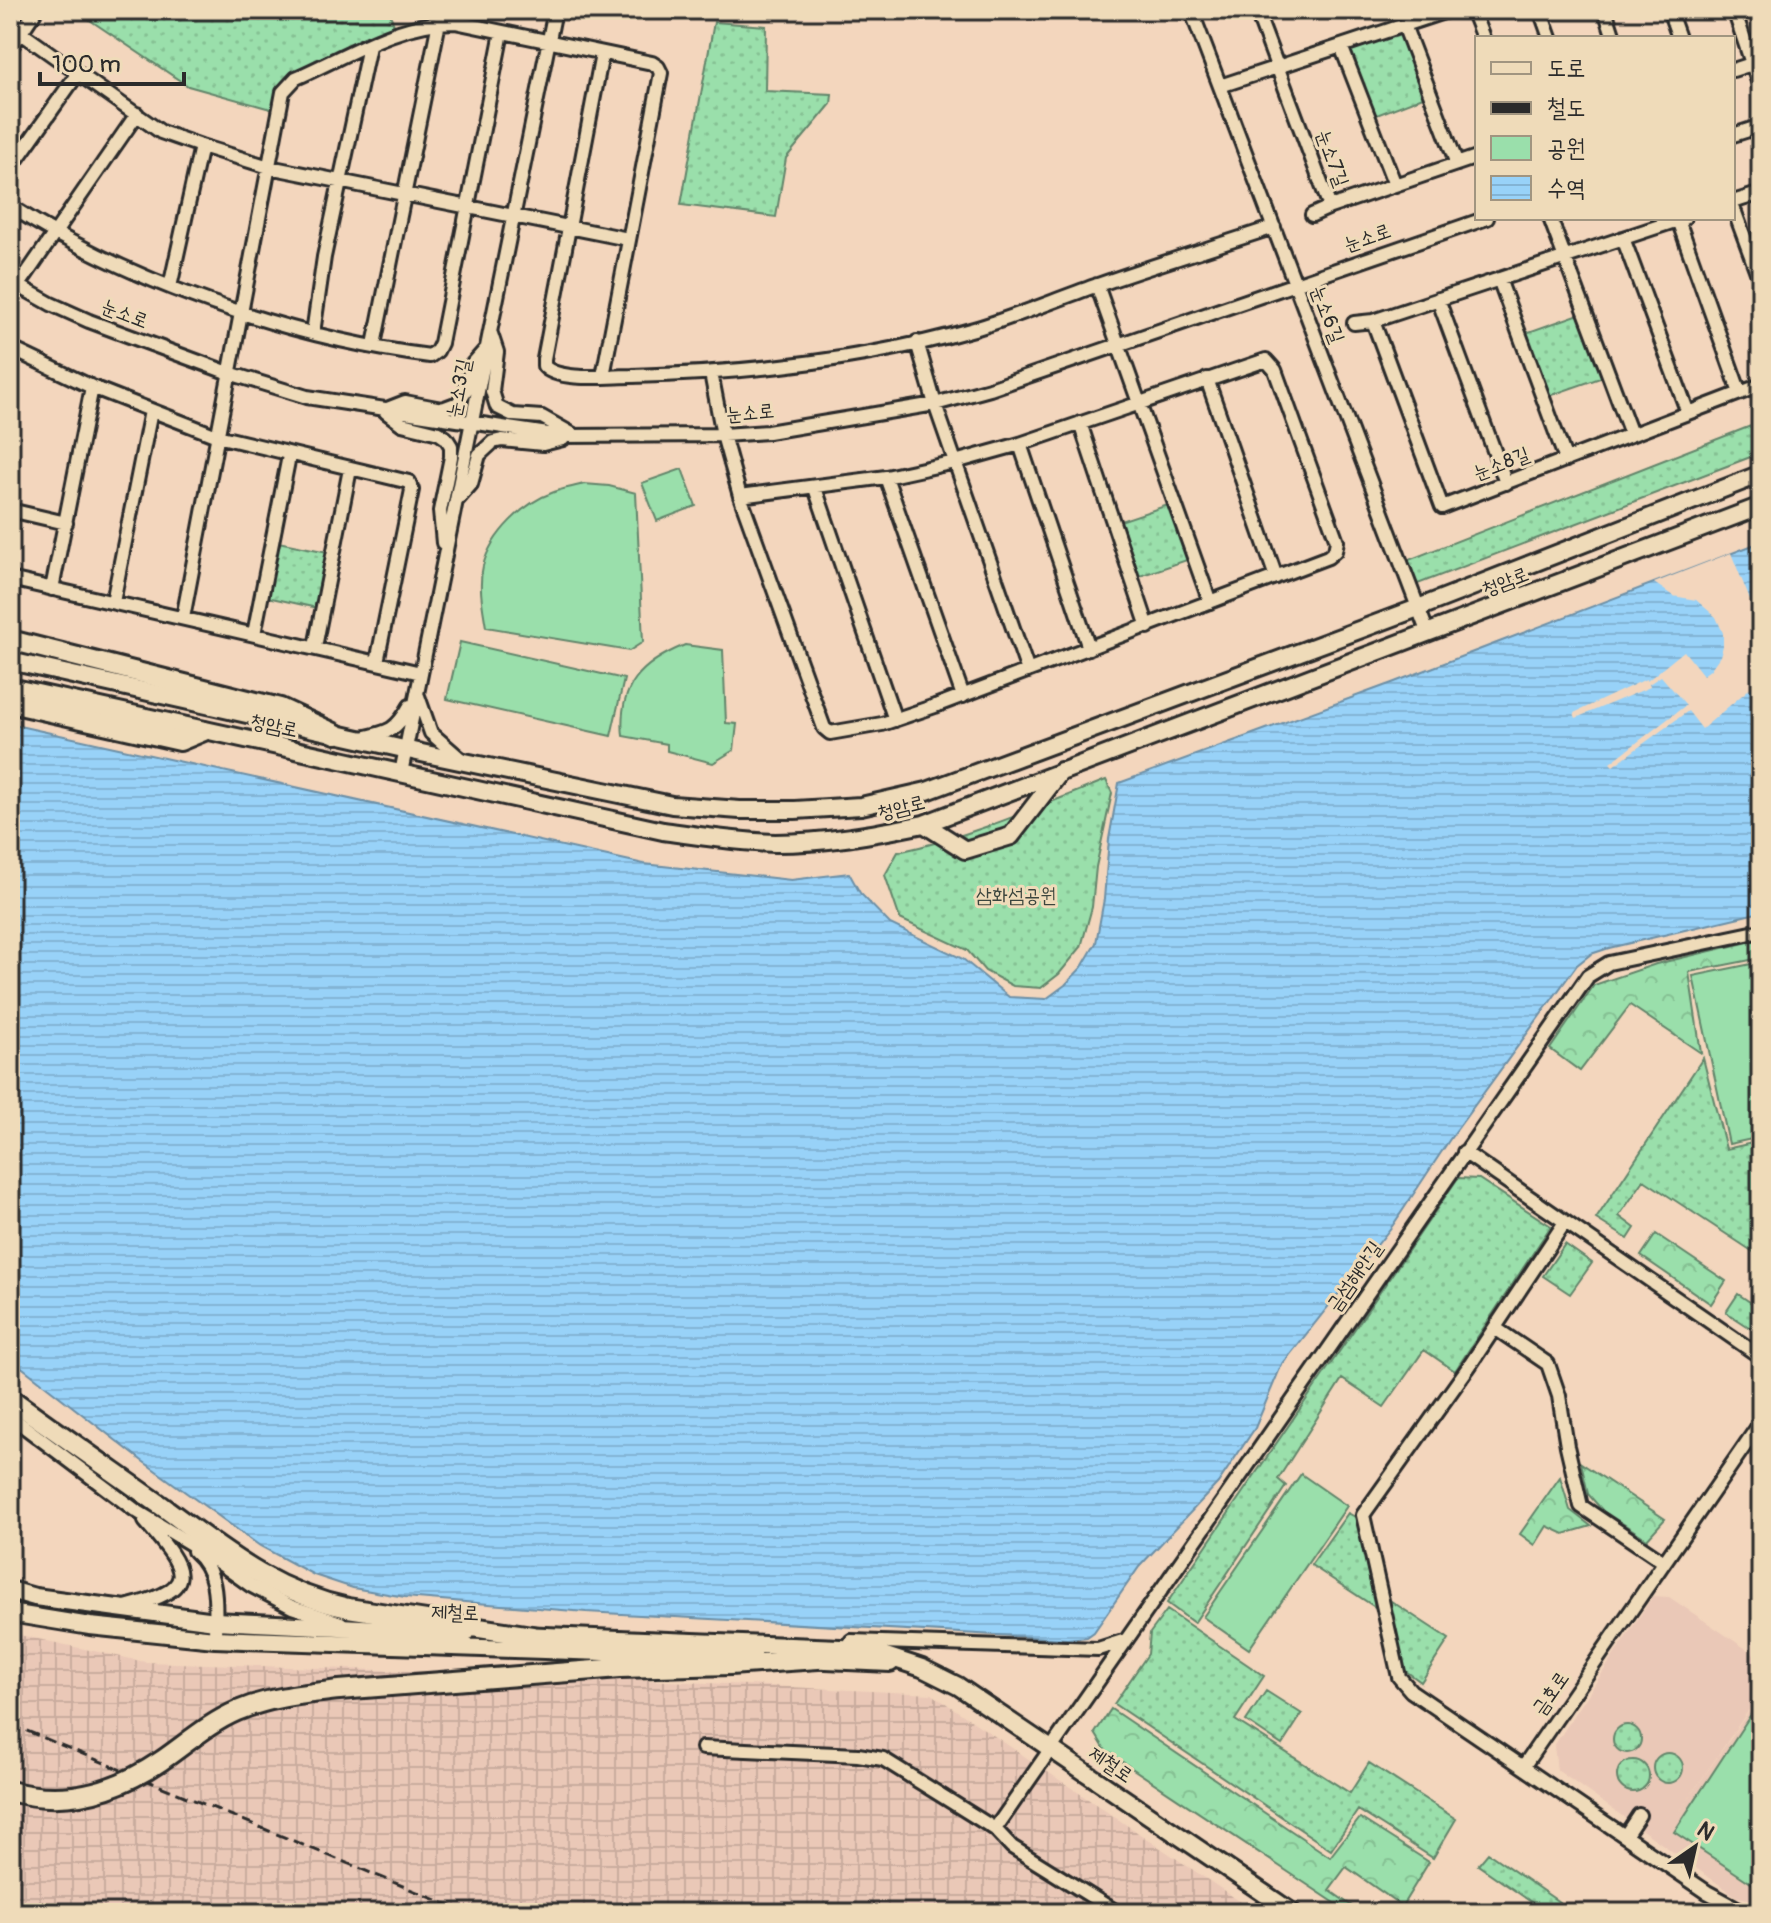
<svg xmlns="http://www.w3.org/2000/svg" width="1771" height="1923" viewBox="0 0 1771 1923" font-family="Pangolin,'Poor Story',sans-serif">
  <defs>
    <pattern id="industrial-grid" width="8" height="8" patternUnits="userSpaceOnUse" patternTransform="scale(2)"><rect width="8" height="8" fill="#eac8b7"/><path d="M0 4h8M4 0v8" fill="none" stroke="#c9ac9e"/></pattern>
    <pattern id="green-dots" width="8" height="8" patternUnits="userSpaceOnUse" patternTransform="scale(2)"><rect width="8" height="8" fill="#9adfab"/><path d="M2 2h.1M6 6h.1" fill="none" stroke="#85c093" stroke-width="1.8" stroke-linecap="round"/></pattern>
    <pattern id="forest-crowns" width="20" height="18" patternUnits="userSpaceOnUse" patternTransform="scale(2)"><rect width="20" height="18" fill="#9adfab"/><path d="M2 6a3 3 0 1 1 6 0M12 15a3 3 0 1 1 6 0" fill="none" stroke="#85c093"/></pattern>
    <pattern id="water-rules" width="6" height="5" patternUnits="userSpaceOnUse" patternTransform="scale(2)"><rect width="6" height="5" fill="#98d2f8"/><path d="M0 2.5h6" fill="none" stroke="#83b4d5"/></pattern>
  </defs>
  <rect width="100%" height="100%" fill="#f3d6bd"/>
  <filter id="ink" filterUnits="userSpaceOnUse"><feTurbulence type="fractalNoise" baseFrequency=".0125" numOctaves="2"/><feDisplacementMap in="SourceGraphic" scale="16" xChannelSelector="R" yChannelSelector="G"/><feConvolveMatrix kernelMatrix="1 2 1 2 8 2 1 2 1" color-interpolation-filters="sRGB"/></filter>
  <g filter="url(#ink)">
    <path fill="#eac8b7" d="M1653,1596l16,1 92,62v33l-85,125 85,-123v207l-24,-4 -180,-127 -3,-24z"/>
    <path fill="url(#industrial-grid)" d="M10,1633l135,29 441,15 346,17 325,219h-1247z"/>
    <path fill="url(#green-dots)" stroke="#62856b" stroke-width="2" d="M75,10h318l-3,4 4,11 -105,52 -10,10 -5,23 -86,-24z
      M714,22l52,4 -1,65 67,3 -1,10 -45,54 -10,59 -95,-12z
      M1404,25l27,69 -62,24 -28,-72z
      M1585,312l24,63 -66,23 -23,-63z
      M1761,422v31l-351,134 -9,-24z
      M1171,504l19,55 -50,17 -20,-55z
      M278,542l50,10 -11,56 -50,-11z
      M1106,780l6,13 -16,74 -4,40 -11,40 -22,27 -18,14 -28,-2 -28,-15 -18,-21 -67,-31 -15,-44 13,-23c72,-15 140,-45 208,-72z
      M1703,1058l23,91 35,-8v116l-117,-77 -25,36 16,12 -7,11 -32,-20z
      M1458,1178l21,1 72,47 -96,145 -31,-21 -40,57 -42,-28 -64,100 8,7 -92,137 -27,-20z
      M1565,1244l27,19 -22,31 -27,-18z
      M1738,1294l18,12 5,-6v35l-35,-23z
      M1348,1513l9,5 18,89 -64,-42z
      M1388,1599l61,40 -28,43 -18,-13z
      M1167,1610l97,66 -29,44 115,73 19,-30 87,56 -23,39 -75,-48 -27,40 -217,-146 34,-50 2,-21z
      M1266,1691l36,23 -20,31 -36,-24z
      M1613 1739a14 14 0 1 1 28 0a14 14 0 1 1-28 0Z
      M1653 1768a15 15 0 1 1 30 0a15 15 0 1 1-30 0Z
      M1617 1776a16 16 0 1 1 32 0a16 16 0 1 1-32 0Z
      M1488,1853l71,49 -7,11h-5l-69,-48z"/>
    <path fill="url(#forest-crowns)" stroke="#62856b" stroke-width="2" d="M1761,939v19l-72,14 12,81 -71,-48 -50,66 -30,-22 44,-64 62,-21z
      M1656,1234l70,47 -15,23 -70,-48z
      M1581,1463l84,56 -18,20 -44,-28 -15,-17z
      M1560,1477l10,33 21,16 -27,8 -17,-8 -12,19 -15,-11z
      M1111,1709l219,148 30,-39 69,44 -27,44 -56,-39 -17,23 33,23h-12l-244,-162 -11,-18z"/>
    <path fill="#9adfab" stroke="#62856b" stroke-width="2" d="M682,469l14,37 -39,15 -15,-38z
      M584,484l25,2 27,7 7,149 -14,9 -143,-24c-3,-19 -8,-41 -3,-61 8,-32 40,-63 71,-74 9,-4 20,-5 30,-8z
      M460,642l164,37 -13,57 -164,-37z
      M685,645l38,5 3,73 11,1 -3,26 -21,13 -46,-12v-7l-44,-8c-5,-50 18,-73 62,-91z
      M1761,962v175l-32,7 -36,-168z
      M1301,1474l46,32 -98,143 -46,-32z
      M1761,1699v183l-4,5 -83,-55z"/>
    <path fill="url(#water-rules)" stroke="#6c8fa6" stroke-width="2" d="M1761,542v370l-152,36 -18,6 -14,11 -127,174 -57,86 -112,141 -26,62 -37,55 -79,84 -45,65 -7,5 -20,2 -481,-27 -181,-15 -52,-9 -39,-13 -54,-29 -119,-86 -131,-102v-634l634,140 147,16 58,-7 11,20 30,31 73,35 46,38 37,2 19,-14 17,-18 14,-24 8,-44 5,-60 10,-56 273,-100z"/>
    <path fill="#f3d6bd" d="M1731,553l30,74v52l-59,50 -14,-18 -75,55 -3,-3 76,-58 -25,-29 -12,8 1,3 -74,31 -2,-5 72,-34 1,2 37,-30 19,24 7,-5 10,-14 3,-10v-13l-7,-16 -20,-17 -23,-4 -19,-13z"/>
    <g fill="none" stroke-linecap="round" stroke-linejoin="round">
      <g stroke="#2b2b2b" stroke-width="18">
        <path id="minor" d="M1191,10l236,621
          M1256,10l74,197 147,-50
          M1472,10l11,28
          M1540,10l10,28
          M1605,10l9,28
          M1669,10l10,28
          M1734,10l27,80
          M10,25l151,107 40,14 68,21 359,72
          M1404,25l53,139
          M1341,46l54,139
          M10,49l26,-39
          M602,54l-58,305v7c14,16 66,10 88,10 115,-3 231,-15 342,-47 41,-12 81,-29 121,-43 59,-21 119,-39 179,-59
          M1733,70l28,-9
          M1220,86l230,-76
          M1733,135l28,-9
          M10,169l68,-96
          M1733,202l28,-9
          M10,206c118,76 280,132 420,150l7,-5 4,-8 61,-311
          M1733,207l28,76
          M1312,215l18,-8
          M1550,218l81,216
          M1678,220l62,173
          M1623,238l65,175
          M1499,279l67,181
          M10,281l41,23 38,17 140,52 78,24 254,39 162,-1 45,-3 167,-28 55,-15 497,-171
          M1097,285l113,317
          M170,287l31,-141
          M10,298l127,-184
          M1438,299l68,184
          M1373,321l69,186 319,-122
          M1354,323l19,-2 311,-103
          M313,333l11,-76 45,-211
          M491,334l6,18 -5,39 5,16 16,8 29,2 30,17
          M917,342l18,62 93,267
          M374,345l65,-323
          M10,348l82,39 125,49 192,46 3,8 -35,172
          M711,373l12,62 17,61 84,232 6,5 52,-9 53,-18 393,-149 7,-6 2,-10 -62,-171 -9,-10 -246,84 -65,18 -69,15 -146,19
          M1207,379l69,198
          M387,409l18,-7 37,7 16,-6 8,-12 5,-25 15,-17
          M386,412l16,12 37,9 7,5 5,8v11l-11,54 3,32
          M1080,423l68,204
          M1020,444l69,204
          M886,477l77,219
          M815,488l80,232
          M457,500l14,-16 8,-29 14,-13 9,-2 41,4 20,-5
          M10,510l56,13
          M10,579l411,94
          M52,589l40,-202
          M113,602l38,-191
          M183,618l100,-526 13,-14c50,-22 103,-56 159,-56l197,41 6,4 3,6 -58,303
          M254,634l35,-178
          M315,647l35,-178
          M418,696l13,37 32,28
          M362,738c27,-6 34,-7 48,-32
          M401,773l154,-763
          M1464,1152l297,205
          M1495,1328l53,36 11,32 8,50 14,60 83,56
          M10,1416l125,94 72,44 43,31 42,22 49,16
          M194,1551c27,23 21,57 21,88
          M125,1607c75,-18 64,-35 20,-86
          M851,1641l247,8 28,-9
          M703,1748l155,7 25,4 112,70 17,18 106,66
          M1523,1767l-112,-76 -12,-14 -36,-162 107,-150 95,-143
          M995,1829l593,-853 21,-13 152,-32
          M1625,1836l14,-21
          M1746,1913l-39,-21 -184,-125 238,-345"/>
      </g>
      <g stroke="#2b2b2b" stroke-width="22">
        <path id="major" d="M10,661l416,93 246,51 68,5h55l66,-4 66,-15 491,-183 343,-134
          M10,687l653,144c37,5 74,11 112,12 51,0 100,-9 149,-19l837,-318
          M924,824l41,26 46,-14 50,-65
          M10,1590l25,7 180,24 251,12
          M10,1613l80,13 125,13 539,18
          M521,1635l344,14 57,19 36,18 335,227
          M805,1659l85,4"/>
      </g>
      <g stroke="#2b2b2b" stroke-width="24">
        <path id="highway" d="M10,640l270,68 56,26
          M10,703l170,38 24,-10
          M10,1398c52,38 104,74 156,111 60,44 107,83 182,99l184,28
          M339,1690l281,-22 110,-3 88,-6"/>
      </g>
      <use href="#minor" stroke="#efdbb9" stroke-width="12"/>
      <use href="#major" stroke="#efdbb9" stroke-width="16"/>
      <use href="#highway" stroke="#efdbb9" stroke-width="18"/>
      <path stroke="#2b2b2b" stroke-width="3" stroke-dasharray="12 6" stroke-linecap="butt" d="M10,1724l458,189"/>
      <g stroke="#2b2b2b" stroke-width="24" stroke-linecap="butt">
        <path id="highway-bridge" d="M10,1791c54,15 105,1 151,-30 25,-17 48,-38 76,-50 33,-14 67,-17 102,-21"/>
      </g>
      <use href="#highway-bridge" stroke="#efdbb9" stroke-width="18"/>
    </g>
  </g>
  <g text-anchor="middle" stroke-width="6" stroke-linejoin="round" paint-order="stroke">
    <g font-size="20" fill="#2b2b2b" stroke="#efdbb9">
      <text transform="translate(1333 158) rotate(70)" y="7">눈소7길</text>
      <text transform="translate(1367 237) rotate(-19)" y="7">눈소로</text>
      <text transform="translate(125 313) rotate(21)" y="7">눈소로</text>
      <text transform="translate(1328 314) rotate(69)" y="7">눈소6길</text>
      <text transform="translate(458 388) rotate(-79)" y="7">눈소3길</text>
      <text transform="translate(750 412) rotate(-5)" y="7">눈소로</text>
      <text transform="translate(1501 463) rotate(-21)" y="7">눈소8길</text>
      <text transform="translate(1505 581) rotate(-21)" y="7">청암로</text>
      <text transform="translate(274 725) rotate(12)" y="7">청암로</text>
      <text transform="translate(901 807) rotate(-14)" y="7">청암로</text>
      <text transform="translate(1354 1276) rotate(-55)" y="7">금섬해안길</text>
      <text transform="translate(455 1612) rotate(2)" y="7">제철로</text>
      <text transform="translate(1550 1693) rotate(-55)" y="7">금호로</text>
      <text transform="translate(1111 1764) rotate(34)" y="7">제철로</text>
    </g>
    <g font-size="20" fill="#3c463e" stroke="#efdbb9">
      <text x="1016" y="902">삼화섬공원</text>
    </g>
  </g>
  <rect width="1771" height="1923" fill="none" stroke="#efdbb9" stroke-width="40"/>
  <rect x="20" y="20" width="1731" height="1883" fill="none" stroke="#2b2b2b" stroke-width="3" filter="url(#ink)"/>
  <rect x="1475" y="36" width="260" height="184" fill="#efdbb9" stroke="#a19580" stroke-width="2"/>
  <rect x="1491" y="62" width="40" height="12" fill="#efdbb9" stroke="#a19580" stroke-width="2"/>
  <text x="1547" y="76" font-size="24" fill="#2b2b2b">도로</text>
  <rect x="1491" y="102" width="40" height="12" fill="#2b2b2b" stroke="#a19580" stroke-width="2"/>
  <text x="1547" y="116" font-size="24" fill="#2b2b2b">철도</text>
  <rect x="1491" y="136" width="40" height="24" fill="#9adfab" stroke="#a19580" stroke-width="2"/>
  <text x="1547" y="156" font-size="24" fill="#2b2b2b">공원</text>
  <rect x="1491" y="176" width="40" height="24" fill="url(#water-rules)" stroke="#a19580" stroke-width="2"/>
  <text x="1547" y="196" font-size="24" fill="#2b2b2b">수역</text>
  <g transform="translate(1695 1847) rotate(34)" stroke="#efdbb9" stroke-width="6" paint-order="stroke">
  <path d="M0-6L14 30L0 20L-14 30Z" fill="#2b2b2b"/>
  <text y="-12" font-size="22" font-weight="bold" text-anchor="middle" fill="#2b2b2b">N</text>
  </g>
  <path d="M40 72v12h144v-12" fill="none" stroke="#2b2b2b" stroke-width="4"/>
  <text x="52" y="72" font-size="24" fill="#2b2b2b" stroke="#efdbb9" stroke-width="6" paint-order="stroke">100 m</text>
</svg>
